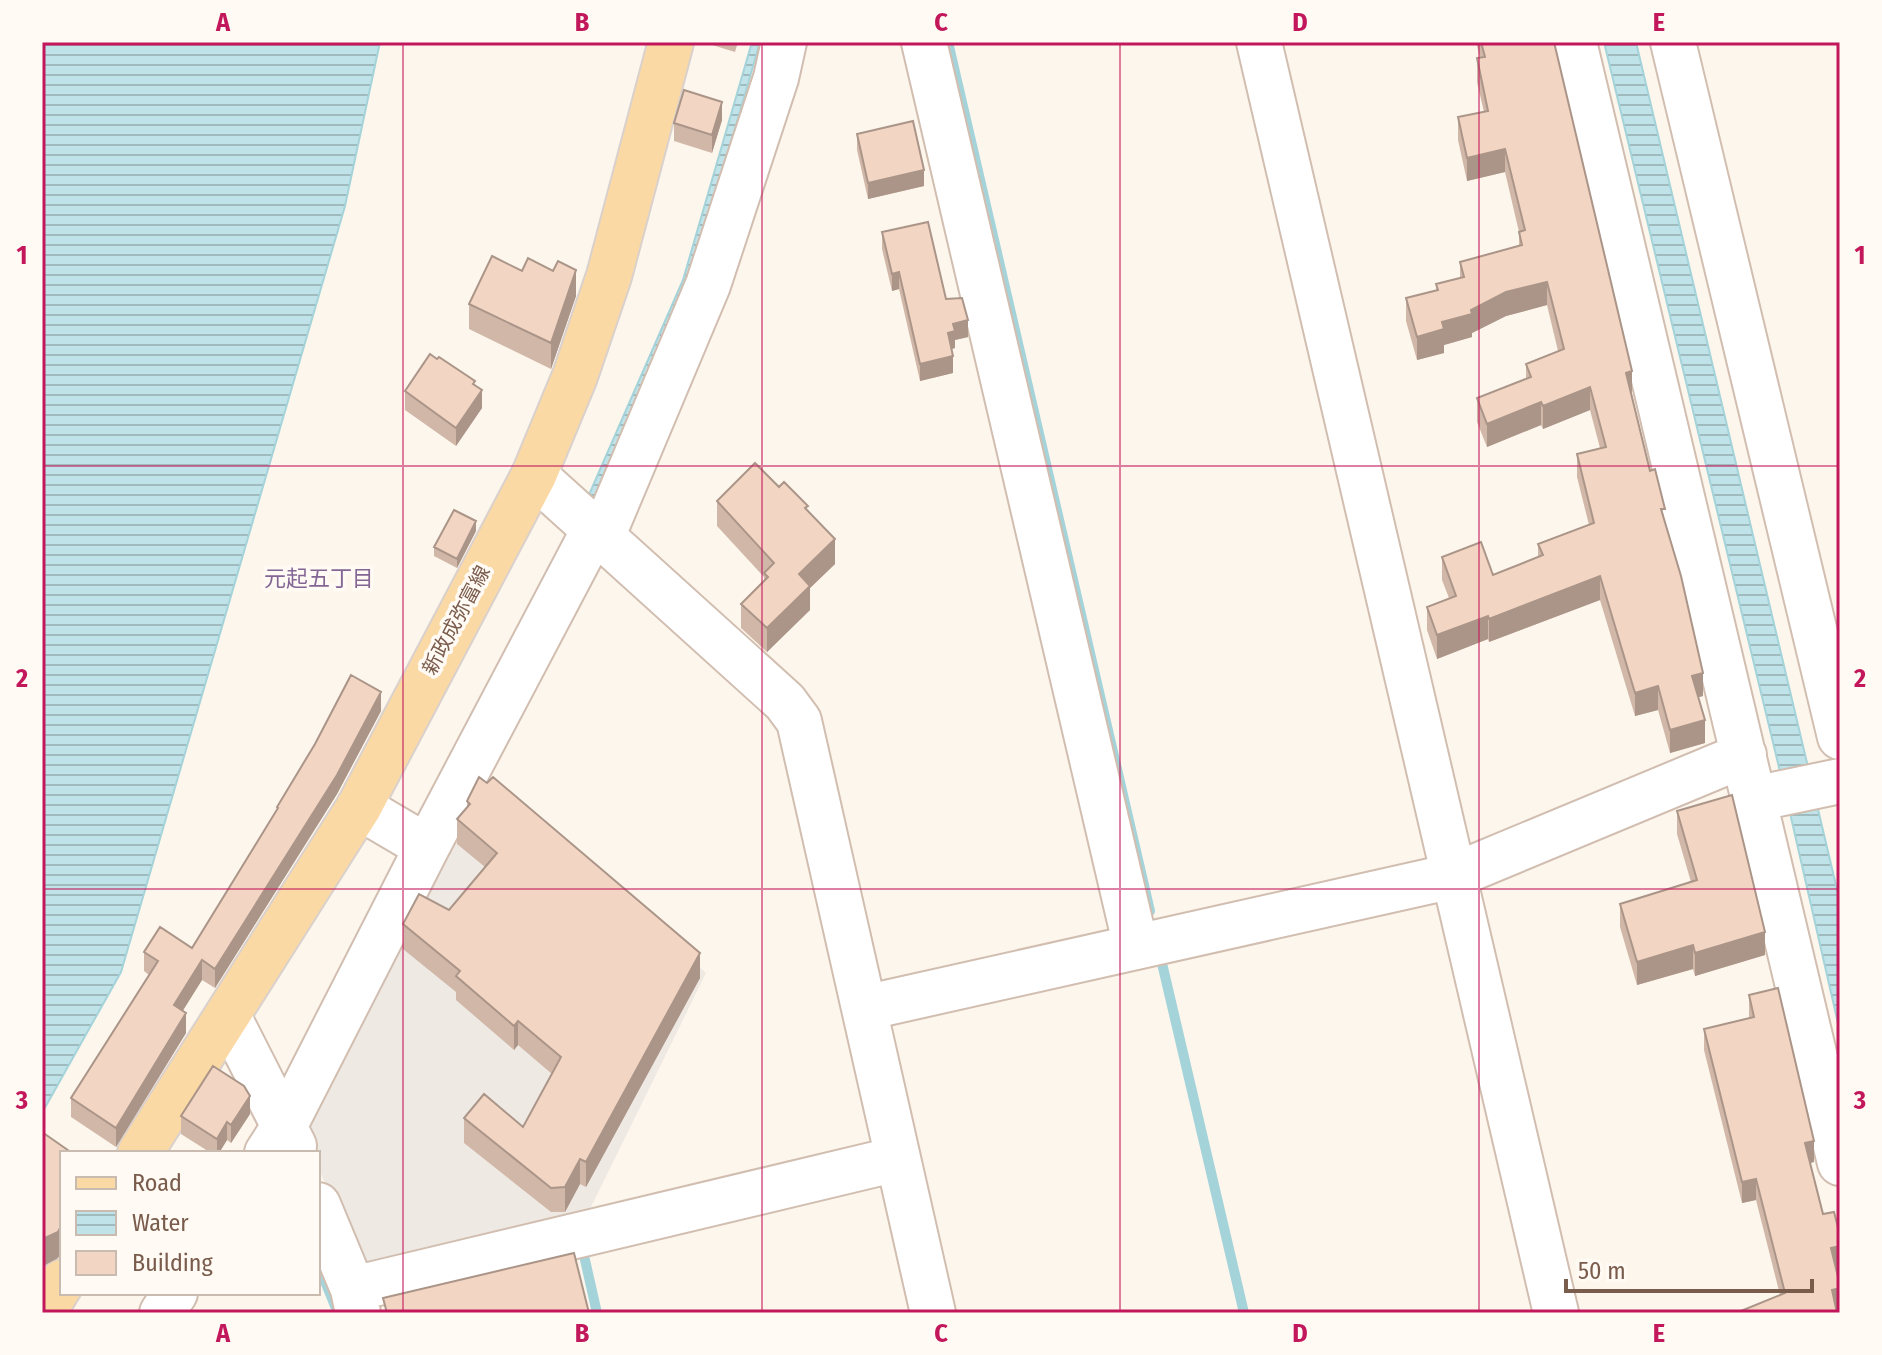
<svg xmlns="http://www.w3.org/2000/svg" width="1882" height="1355" viewBox="0 0 1882 1355" font-family="'Fira Sans Condensed','Noto Sans JP',sans-serif">
  <defs>
    <pattern id="water-rules" width="6" height="5" patternUnits="userSpaceOnUse" patternTransform="scale(2)"><rect width="6" height="5" fill="#bfe3e8"/><path d="M0 2.5h6" fill="none" stroke="#a0bbbe"/></pattern>
  </defs>
  <rect width="100%" height="100%" fill="#fdf6ec"/>
  <path fill="#efe9e4" d="M481,772l225,201 -115,234 -214,60 -17,-5 -42,-95v-14h-6l-15,-34z"/>
  <path fill="url(#water-rules)" stroke="#a5d3da" stroke-width="2" d="M42,42h338l-35,164 -224,766 -79,141z
    M752,42h8l-68,236 -95,226 -9,-7 95,-217z
    M1604,42h32l204,860v130l-50,-219z"/>
  <g fill="none" stroke-linecap="round" stroke-linejoin="round">
    <path stroke="#a5d3da" stroke-width="10" d="M948,42l202,869
      M1161,959l83,354
      M576,1253l7,-2 14,62
      M318,1264l19,47"/>
    <g stroke="#d1beb0" stroke-width="48">
      <path id="minor" d="M924,42l212,905
        M1259,42l297,1271
        M1574,42l266,1121
        M1673,42l167,695
        M534,475l251,227 14,19 134,592
        M603,535l105,-250 68,-207 8,-36
        M1754,799l86,-18
        M359,807l68,40
        M864,1008l589,-132 291,-121
        M228,1016l66,130
        M267,1153l18,-28 142,-278 168,-319
        M318,1205l35,84 5,24
        M353,1289l544,-130
        M162,1313l13,-20"/>
    </g>
    <g stroke="#dad1cd" stroke-width="48">
      <path id="major" d="M140,1153l219,-346 175,-332 41,-99 34,-100 62,-234
        M43,1313l19,-31"/>
    </g>
    <use href="#minor" stroke="#fff" stroke-width="44"/>
    <use href="#major" stroke="#fbd9a5" stroke-width="44"/>
  </g>
  <path fill="#d1b7a8" d="M709,42h29l-3,10 -26,-8z
    M1476,42h78l78,352 18,77 15,50 38,175 -5,1 7,46 -35,10 -12,-43 -23,6 -35,-116 -111,42 -1,-3 -51,20 -10,-29v-23l22,-9 -7,-18v-23l51,18 45,-18v-13l51,-19 -12,-48v-23l23,-6 -10,-38 -47,19 -2,-4 -54,22 -10,-25v-24l49,-19v-15l32,-13 -11,-46 -41,11 -34,17v4l-28,8v8l-27,7 -11,-39v-23l30,-8v-6l24,-6v-16l59,-16v-14l-14,-60 -38,9 -9,-41v-23l26,-5 -7,-30v-24h3z
    M722,120l-10,33 -38,-12v-18z
    M857,134l67,52 -56,13 -11,-49z
    M882,232l64,67 22,38 -13,3v8l-3,1 1,24 -33,8 -21,-92 -7,2 -10,-42z
    M576,296l-25,73 -82,-40v-25z
    M475,385l7,23 -26,38 -51,-36v-19z
    M717,501l91,10 27,53 -25,24v22l-43,42 -26,-24v-24l23,-24v-3l-47,-51z
    M476,531l-19,37 -23,-12v-9z
    M381,711l-44,83 -122,194 -13,-8 -20,31 4,22 -70,114 -45,-30v-19l78,-123 -5,-4v-19l48,-4 85,-137v-4z
    M467,801l233,177 -114,209 -6,-3 -15,28h-14l-87,-69v-25l59,9 29,-53 -34,-29 -4,5 -58,-50v-8l-53,-43v-25l46,-14 36,-43 -28,-23v-25l10,-12z
    M1677,811l88,144 -70,21 -2,-7 -56,16 -17,-58v-23l71,-22 -14,-48z
    M1749,995l65,167 -4,1 13,51 17,53 -60,28 -24,-95 -14,3 -38,-153v-21l45,-11z
    M250,1114l-19,29 -4,-3 -8,13h-8l-30,-19v-18z
    M42,1132l20,21v98l-4,7 -13,7 -3,-2z"/>
  <path fill="#aa9588" d="M722,102v18l-10,33v-18z
    M1505,149v23l-38,9v-23z
    M924,170v16l-56,13v-16z
    M576,270v26l-25,73v-26z
    M899,272v17l-7,2v-17z
    M1547,282v23l-41,11 -34,17v4l-28,8v8l-27,7v-23l25,-15 29,-12 35,-18z
    M968,320v17l-13,3v8l-7,2v-17l5,-9z
    M953,356v17l-33,8v-17z
    M1632,371v23l-6,-21z
    M1590,387v23l-47,19v-23z
    M482,390v18l-26,38v-18z
    M1541,402v23l-54,22v-23z
    M476,521v10l-19,37v-9z
    M835,539v25l-25,24v22l-43,42v-24l32,-54z
    M1600,576v24l-111,42v-23z
    M1488,616v23l-51,20v-24z
    M1703,673v23l-11,3v-23z
    M1658,686v24l-23,6v-23z
    M381,692v19l-44,83 -122,194v-19z
    M1705,720v23l-35,10v-23z
    M1765,932v23l-70,21v-23z
    M1693,945v24l-56,16v-23z
    M700,953v25l-114,209v-25z
    M202,960v20l-28,45v-20z
    M186,1013v20l-70,114v-19z
    M518,1021v24l-4,5v-24z
    M250,1096v18l-19,29v-18z
    M227,1122v18l-8,13h-2v-14z
    M1814,1141v21l-9,2v-21z
    M580,1159v25l-15,28v-25z
    M1756,1179v21l-14,3v-21z
    M62,1224v27l-4,7 -13,7v-27z
    M1840,1246v21l-9,2v-21z
    M1840,1288v21l-8,2v-21z"/>
  <path fill="#f3d5c3" stroke="#aa9588" stroke-width="2" d="M1481,42h73l78,329 -6,2 24,98 5,-2 10,40h-4l20,67 22,97 -11,3 13,44 -35,10 -12,-44 -23,7 -35,-117 -111,43 -1,-3 -51,19 -10,-28 29,-11 -14,-39 39,-15 12,33 50,-20 -5,-11 56,-21 -17,-69 29,-7 -16,-60 -47,19 -2,-4 -54,22 -10,-26 54,-21 -5,-13 38,-15 -17,-67 -41,10 -35,18 1,4 -30,8 2,7 -27,8 -11,-39 32,-8 -2,-6 28,-7 -4,-15 62,-17 -3,-13 6,-2 -20,-81 -38,9 -9,-41 30,-6 -11,-53 8,-1z
    M684,90l38,12 -10,33 -38,-12z
    M913,121l11,49 -56,13 -11,-49z
    M928,222l18,77 16,-1 6,22 -15,4 2,7 -7,2 5,23 -33,8 -21,-92 -7,2 -10,-42z
    M492,256l30,15 6,-13 25,13 5,-10 18,9 -25,73 -82,-39z
    M430,354l7,5 2,-2 36,24 -2,3 9,6 -26,38 -51,-37z
    M755,463l24,24 5,-5 24,24 -3,2 30,31 -36,35 11,12 -43,42 -26,-24 27,-27 -4,-4 10,-10 -57,-62z
    M454,510l22,11 -19,38 -23,-12z
    M351,675l30,17 -44,83 -122,194 -13,-9 -28,45 12,8 -70,115 -45,-30 87,-137 -14,-9 16,-25 32,21 86,-140 -1,-1 38,-63z
    M479,777l8,6 6,-6 207,176 -114,209 -6,-3 -15,28 -14,1 -87,-70 20,-24 39,33 38,-70 -43,-36 -4,5 -58,-50 4,-5 -57,-47 16,-30 30,16 48,-57 -40,-34 13,-15 -3,-3z
    M1732,795l33,137 -70,21 -2,-8 -56,17 -17,-58 77,-24 -20,-69z
    M1778,988l36,153 -9,2 18,71 11,-2 6,23v11l-9,2 9,37v3l-8,2 5,23h-101l49,-20 -29,-114 -14,3 -38,-153 50,-12 -5,-22z
    M213,1066l31,20 6,10 -19,29 -4,-3 -10,17 -36,-23z
    M42,1132l30,21h-10v71l-4,8 -13,6 -3,-2z
    M574,1253l15,60h-202l-4,-15z"/>
  <path fill="none" stroke="#c2185b" stroke-width="2" stroke-opacity="0.55" d="M403,42v1271M762,42v1271M1120,42v1271M1479,42v1271M42,466h1798M42,889h1798"/>
  <g text-anchor="middle" stroke-width="7" stroke-linejoin="round" paint-order="stroke">
    <g font-size="20" fill="#7a5c4d" stroke="#fffaf3">
      <text transform="translate(456 620) rotate(-62)" y="7">新政成弥富線</text>
    </g>
    <g font-size="22" fill="#846695" stroke="#fffaf3">
      <text x="319" y="586">元起五丁目</text>
    </g>
  </g>
  <rect width="1882" height="1355" fill="none" stroke="#fffaf3" stroke-width="88"/>
  <rect x="60" y="1151" width="260" height="144" fill="#fffaf3" stroke="#cabbb1" stroke-width="2"/>
  <rect x="76" y="1177" width="40" height="12" fill="#fbd9a5" stroke="#cabbb1" stroke-width="2"/>
  <text x="132" y="1191" font-size="24" fill="#7a5c4d">Road</text>
  <rect x="76" y="1211" width="40" height="24" fill="url(#water-rules)" stroke="#cabbb1" stroke-width="2"/>
  <text x="132" y="1231" font-size="24" fill="#7a5c4d">Water</text>
  <rect x="76" y="1251" width="40" height="24" fill="#f3d5c3" stroke="#cabbb1" stroke-width="2"/>
  <text x="132" y="1271" font-size="24" fill="#7a5c4d">Building</text>
  <path d="M1566 1279v12h246v-12" fill="none" stroke="#7a5c4d" stroke-width="4"/>
  <text x="1578" y="1279" font-size="24" fill="#7a5c4d" stroke="#fffaf3" stroke-width="6" paint-order="stroke">50 m</text>
  <rect x="44" y="44" width="1794" height="1267" fill="none" stroke="#c2185b" stroke-width="3"/>
  <g font-size="26" text-anchor="middle" font-weight="bold" fill="#c2185b">
    <text x="223" y="31">A</text>
    <text x="582" y="31">B</text>
    <text x="941" y="31">C</text>
    <text x="1300" y="31">D</text>
    <text x="1659" y="31">E</text>
    <text x="22" y="264">1</text>
    <text x="1860" y="264">1</text>
    <text x="22" y="687">2</text>
    <text x="1860" y="687">2</text>
    <text x="22" y="1109">3</text>
    <text x="1860" y="1109">3</text>
    <text x="223" y="1342">A</text>
    <text x="582" y="1342">B</text>
    <text x="941" y="1342">C</text>
    <text x="1300" y="1342">D</text>
    <text x="1659" y="1342">E</text>
  </g>
</svg>
